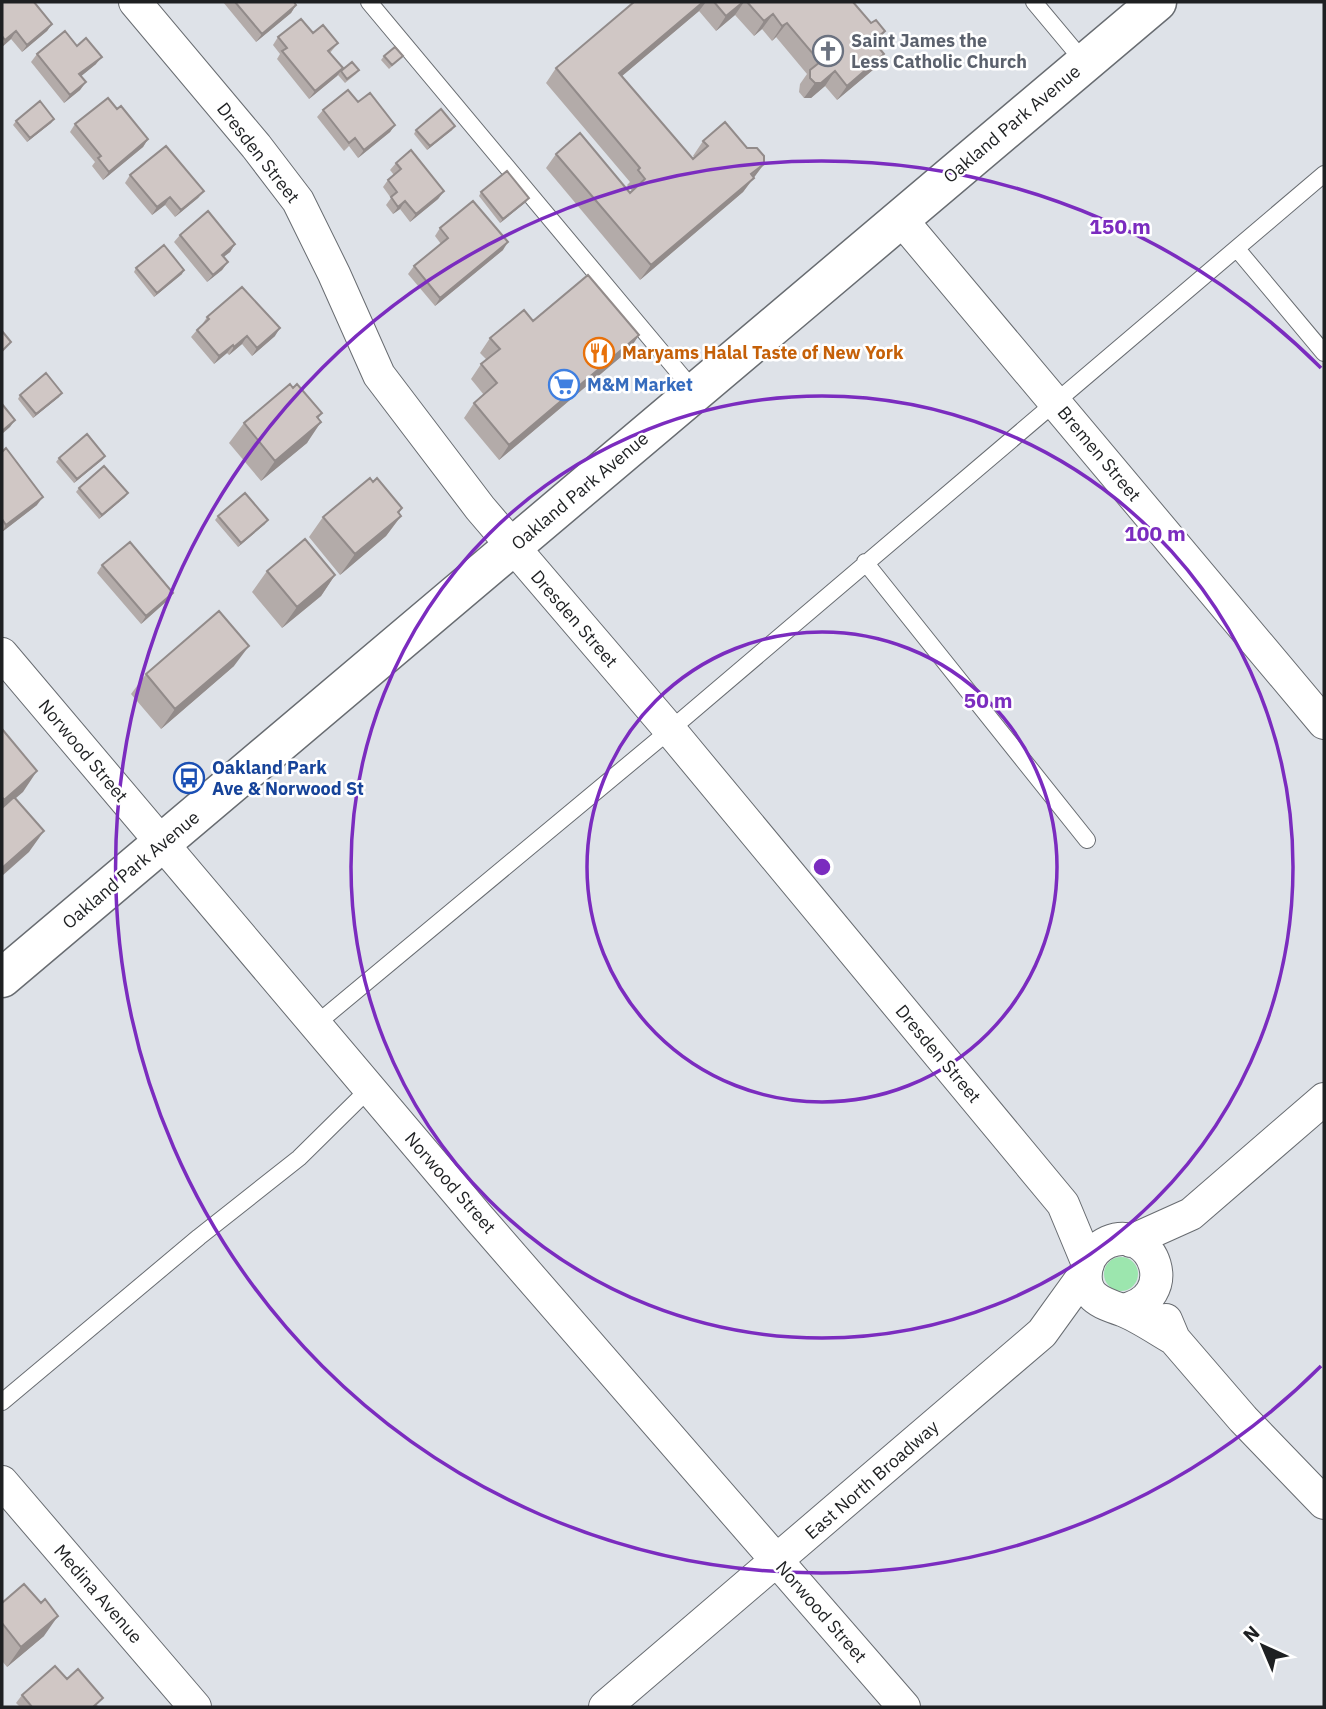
<svg xmlns="http://www.w3.org/2000/svg" width="1326" height="1709" viewBox="0 0 1326 1709" font-family="'IBM Plex Sans',sans-serif">
  <rect width="100%" height="100%" fill="#dee2e8"/>
  <path fill="#9ce6ae" d="M1104 1274a17 17 0 1 1 34 0a17 17 0 1 1-34 0Z"/>
  <g fill="none" stroke-linecap="round" stroke-linejoin="round">
    <g stroke="#686c71" stroke-width="18">
      <path id="service" d="M369,2l326,390
        M1034,2l51,61
        M1237,249l87,104
        M865,562l222,278
        M315,1025l355,-295 654,-556
        M2,1402l197,-165 100,-79 70,-69"/>
    </g>
    <g stroke="#686c71" stroke-width="34">
      <path id="minor" d="M135,2l121,144 42,55 36,73 45,101 101,133 190,222 393,474 25,60
        M900,218l424,505
        M2,654l477,564 425,489
        M1131,1241l60,-27 133,-115
        M1122,1310c60,-11 32,-87 -14,-68 -11,5 -18,13 -21,24 -7,30 14,37 35,44 18,7 36,20 52,29
        M1166,1320l8,19 69,80 81,84
        M2,1482l193,225
        M605,1707l437,-374 44,-61"/>
    </g>
    <g stroke="#686c71" stroke-width="41">
      <path id="secondary" d="M2,978l1155,-976"/>
    </g>
    <use href="#service" stroke="#fff" stroke-width="16"/>
    <use href="#minor" stroke="#fff" stroke-width="32"/>
    <use href="#secondary" stroke="#fff" stroke-width="38"/>
  </g>
  <path fill="#b3aba9" d="M2,2l50,22 -5,7 -25,21 -11,-13 -9,8z
    M223,2h71l2,3 -5,8 -35,29z
    M634,2h219l18,21 14,8 -9,13 -2,25 -37,31 -12,-14 -14,12h-7l-5,-6 1,-8 7,-10 -31,-37 -4,4 -10,-12 -8,7 -19,-21 -19,16 -17,-20 -77,65 71,83 2,-1 -2,-2 10,-15 44,7 17,16 -21,28 -103,88 -94,-112 10,-14 74,39 2,-2 -5,-6 3,-3 -84,-99 10,-15z
    M278,37l60,6 -8,10 13,15 16,2 -3,4 -11,9 -7,-8 -29,24 -32,-40 3,-5 -7,-9z
    M77,46l19,18 -15,12 5,6 -6,8 -16,13 -33,-41 6,-8z
    M384,56l16,3 -11,10 -8,-9z
    M358,102l37,23 -5,7 -32,26 -9,-12 -5,5 -27,-34 6,-7z
    M117,109l31,30 -5,8 -40,33 -11,-14 3,-4 -25,-30 5,-8z
    M54,119l-3,4 -24,19 -14,-17 3,-4z
    M416,130h36l-25,20 -13,-16z
    M396,163l48,28 -6,8 -28,23 -10,-13 -7,5 -7,-9 5,-7 -8,-11 5,-7 6,-5 -4,-5z
    M130,175l74,16 -6,7 -23,19 -10,-12 -13,10 -27,-32z
    M481,192l45,10 -26,21 -21,-27z
    M440,228l63,22 -68,56 -27,-32 6,-8 27,-22 -6,-8z
    M180,235l55,9 -5,8 -7,5 5,5 -6,8 -15,12 -33,-40z
    M136,268l46,6 -28,23 -20,-25z
    M207,317l68,19 -23,20 -10,-12 -13,11 -2,-2 -13,11 -23,-27 6,-7 5,-5z
    M533,321l106,14 -10,15 -130,110 -35,-42 10,-15 10,-8 -13,-16 10,-15 6,-4 -7,-7 10,-15z
    M20,395l39,2 -26,21 -15,-19z
    M318,418l-11,25 -46,38 -32,-38 15,-20z
    M2,452l35,53 -35,27z
    M105,456l-3,4 -28,23 -18,-21 3,-4z
    M373,482l29,26 -3,5 2,3 -15,20 -46,39 -31,-38 14,-20z
    M79,488l49,5 -3,4 -26,22 -23,-27z
    M218,516l47,8 -27,23 -23,-27z
    M102,565l71,28 -5,7 -27,24 -44,-51z
    M267,571l68,4 -14,21 -39,32 -30,-36z
    M234,666l-73,63 -30,-35 15,-20z
    M2,1603l42,33 -37,31 -5,-6z
    M67,1679l31,27 -2,1h-76l-4,-4 6,-8z"/>
  <path fill="#928b8a" d="M703,2h3l-7,9 -90,76 10,-14z
    M743,2h1l-9,13 -19,16 10,-15z
    M296,5l-5,8 -35,29 6,-8z
    M773,14l-11,15 -8,7 10,-15z
    M787,23l-11,14 -4,4 10,-15z
    M52,24l-5,7 -25,21 5,-7z
    M16,31l-5,8 -9,8 3,-7z
    M885,31l-10,15 -2,-5z
    M884,54l-10,15 -37,31 10,-14z
    M102,57l-6,7 -22,18 5,-8z
    M343,68l-6,8 -28,23 6,-8z
    M835,71l-10,15 -14,12h-7l11,-15z
    M86,82l-6,8 -16,13 6,-8z
    M54,119l-3,4 -24,19 3,-4z
    M395,125l-5,7 -32,26 6,-8z
    M455,126l-3,4 -25,20 3,-4z
    M148,139l-5,8 -40,33 6,-8z
    M764,164l-21,28 -103,88 11,-15z
    M204,191l-6,7 -23,19 6,-7z
    M444,191l-6,8 -28,23 6,-8z
    M170,197l-5,8 -13,10 5,-8z
    M529,198l-3,4 -26,21 3,-4z
    M405,201l-5,8 -7,5 5,-7z
    M508,242l-5,8 -68,56 5,-8z
    M235,244l-5,8 -14,11 6,-8z
    M228,262l-6,8 -15,12 6,-7z
    M184,270l-2,4 -28,23 3,-4z
    M280,328l-5,8 -23,20 5,-8z
    M639,335l-10,15 -130,110 10,-15z
    M247,336l-5,8 -13,11 5,-8z
    M233,345l-6,8 -13,11 5,-8z
    M62,393l-3,4 -26,21 3,-4z
    M322,413l-15,21 14,-12 -14,21 -46,38 14,-20z
    M15,420l-5,7 -8,7v-3z
    M105,456l-3,4 -28,23 3,-4z
    M128,493l-3,4 -26,22 3,-4z
    M43,497l-6,8 -35,27 4,-7z
    M402,508l-10,15 9,-7 -15,20 -46,39 15,-21z
    M268,520l-3,4 -27,23 3,-4z
    M335,575l-14,21 -39,32 15,-21z
    M173,593l-5,7 -27,24 5,-8z
    M249,646l-15,20 -73,63 14,-20z
    M37,771l-14,21 -21,18v-8l2,-2z
    M44,831l-15,21 -27,24v-8z
    M58,1616l-14,20 -37,31 14,-20z"/>
  <path fill="#d0c7c5" stroke="#928b8a" stroke-width="2" d="M2,2h32l18,22 -25,21 -11,-14 -11,9 -3,-4z
    M235,2h59l2,3 -34,29z
    M634,2h69l-84,71 74,86 15,-13 -5,-5 22,-19 22,26h10l7,8v8l-13,10 3,4 -103,87 -95,-111 24,-21 50,60 15,-14 -7,-9 2,-2 -84,-100z
    M714,2h29l-17,14z
    M747,2h106l18,21 5,-3 9,11 -12,10 11,13 -37,32 -12,-15 -14,12h-6l-5,-5v-8l10,-8 -33,-39 -5,3 -9,-12 -9,7z
    M301,19l12,14 10,-8 15,18 -10,8 15,17 -28,23 -33,-40 5,-3 -9,-11z
    M65,31l12,15 9,-8 16,19 -23,17 7,8 -16,13 -33,-41z
    M395,47l8,9 -11,9 -8,-9z
    M352,62l7,8 -12,9 -6,-8z
    M348,90l10,12 12,-9 25,32 -31,25 -9,-12 -6,5 -26,-33z
    M108,98l9,11 4,-3 27,33 -39,33 -11,-14 3,-2 -26,-32z
    M40,101l14,18 -24,19 -14,-17z
    M441,109l14,17 -25,20 -14,-16z
    M166,146l38,45 -23,19 -11,-13 -13,10 -27,-32z
    M411,150l33,41 -28,23 -11,-13 -7,6 -7,-10 6,-5 -9,-12 13,-11 -5,-6z
    M507,171l22,27 -26,21 -22,-27z
    M473,201l35,41 -68,56 -26,-32 34,-28 -8,-10z
    M208,211l27,33 -13,11 6,7 -15,13 -33,-40z
    M164,245l20,25 -27,23 -21,-25z
    M588,275l51,60 -130,110 -35,-42 23,-20 -16,-19 19,-15 -10,-11 34,-28 9,11z
    M242,287l38,41 -23,20 -10,-12 -13,11 -1,-2 -14,11 -22,-26 12,-11 -2,-2z
    M2,331l9,11 -9,9z
    M46,373l16,20 -26,21 -16,-19z
    M290,384l3,4 4,-4 25,29 -5,4 4,5 -46,39 -31,-38z
    M2,404l13,16 -13,11z
    M87,434l18,22 -28,23 -18,-21z
    M6,448l37,49 -37,28 -4,-6v-67z
    M104,466l24,27 -26,22 -23,-27z
    M370,478l3,4 4,-4 25,30 -4,4 3,4 -46,38 -32,-37z
    M245,493l23,27 -27,23 -23,-27z
    M305,539l30,36 -38,32 -30,-36z
    M130,542l43,51 -27,23 -44,-51z
    M219,611l30,35 -74,63 -29,-35z
    M2,729l35,42 -33,29 -2,-3z
    M14,797l30,34 -42,37v-60z
    M24,1584l17,19 4,-4 13,17 -37,31 -19,-24v-20z
    M55,1666l12,13 11,-10 25,29 -10,9h-61l-10,-12z"/>
  <g fill="none" stroke="#7b2cbf" stroke-width="3.5">
    <circle cx="822" cy="867" r="235"/>
    <circle cx="822" cy="867" r="471"/>
    <path d="M1321 1366A706 706 0 1 1 1321 368"/>
  </g>
  <defs>
    <g id="church-ring" transform="scale(1.575)"><circle r="9.5" fill="#fff" stroke="#6b7280" stroke-width="1.5"/><path d="M-1.2-6h2.4v3.5h3.3v2.4h-3.3V6h-2.4V-.1h-3.3v-2.4h3.3Z" fill="#6b7280"/></g>
    <g id="restaurant-ring" transform="scale(1.575)"><circle r="9.5" fill="#fff" stroke="#e8710a" stroke-width="1.5"/><path d="M-5-6h1v4h1v-4h1v4h1v-4h1v5L-1.5 .5V6h-2V.5L-5-1ZM5-6V6H3V1.5H1.5Q1.5-4 5-6Z" fill="#e8710a"/></g>
    <g id="supermarket-ring" transform="scale(1.575)"><circle r="9.5" fill="#fff" stroke="#3f7fe0" stroke-width="1.5"/><path d="M-6-5.5h2.5l.6 2H6L4.5 2H-2.5L-4.4-4H-6ZM-1.5 3.2a1.3 1.3 0 1 0 .1 0ZM3 3.2a1.3 1.3 0 1 0 .1 0Z" fill="#3f7fe0"/></g>
    <g id="bus-ring" transform="scale(1.575)"><circle r="9.5" fill="#fff" stroke="#1a4fb4" stroke-width="1.5"/><path d="M-5-6H5V4H4V6H2V4H-2V6H-4V4H-5ZM-3.5-4V0h7V-4ZM-3.5 1.2v1.5H-2V1.2ZM2 1.2v1.5H3.5V1.2Z" fill="#1a4fb4"/></g>
  </defs>
  <g fill-rule="evenodd">
    <use href="#church-ring" x="828" y="51"/>
    <use href="#restaurant-ring" x="599" y="353"/>
    <use href="#supermarket-ring" x="564" y="385"/>
    <use href="#bus-ring" x="189" y="778"/>
  </g>
  <g text-anchor="middle" stroke-width="5" stroke-linejoin="round" paint-order="stroke">
    <g font-size="18" font-weight="bold" fill="#5b616d" stroke="#fff" text-anchor="start">
      <text x="851" y="47">Saint James the<tspan x="851" dy="21">Less Catholic Church</tspan></text>
    </g>
    <g font-size="18" fill="#1e2022" stroke="#fff">
      <text transform="translate(1012 124) rotate(-40)" y="6">Oakland Park Avenue</text>
      <text transform="translate(258 153) rotate(52)" y="6">Dresden Street</text>
      <text transform="translate(1099 454) rotate(50)" y="6">Bremen Street</text>
      <text transform="translate(580 491) rotate(-40)" y="6">Oakland Park Avenue</text>
      <text transform="translate(574 619) rotate(49)" y="6">Dresden Street</text>
      <text transform="translate(83 751) rotate(50)" y="6">Norwood Street</text>
      <text transform="translate(131 870) rotate(-40)" y="6">Oakland Park Avenue</text>
      <text transform="translate(938 1054) rotate(50)" y="6">Dresden Street</text>
      <text transform="translate(450 1183) rotate(49)" y="6">Norwood Street</text>
      <text transform="translate(872 1480) rotate(-41)" y="6">East North Broadway</text>
      <text transform="translate(98 1594) rotate(49)" y="6">Medina Avenue</text>
      <text transform="translate(821 1612) rotate(49)" y="6">Norwood Street</text>
    </g>
    <g font-size="18" font-weight="bold" fill="#c56008" stroke="#fff" text-anchor="start">
      <text x="622" y="359">Maryams Halal Taste of New York</text>
    </g>
    <g font-size="18" font-weight="bold" fill="#366cbe" stroke="#fff" text-anchor="start">
      <text x="587" y="391">M&amp;M Market</text>
    </g>
    <g font-size="18" font-weight="bold" fill="#164399" stroke="#fff" text-anchor="start">
      <text x="212" y="774">Oakland Park<tspan x="212" dy="21">Ave &amp; Norwood St</tspan></text>
    </g>
  </g>
  <circle cx="822" cy="867" r="10" fill="#7b2cbf" stroke="#fff" stroke-width="3.5"/>
  <g font-size="21" text-anchor="middle" font-weight="bold" fill="#7b2cbf" stroke="#fff" stroke-width="5" stroke-linejoin="round" paint-order="stroke">
    <text x="1120" y="234">150 m</text>
    <text x="1155" y="541">100 m</text>
    <text x="988" y="708">50 m</text>
  </g>
  <rect width="1326" height="1709" fill="none" stroke="#1e2022" stroke-width="7"/>
  <g transform="translate(1263 1646) rotate(316)" stroke="#ffffff" stroke-width="5" paint-order="stroke">
  <path d="M0-5L12 26L0 18L-12 26Z" fill="#1e2022"/>
  <text y="-10" font-size="19" font-weight="bold" text-anchor="middle" fill="#1e2022">N</text>
  </g>
</svg>
